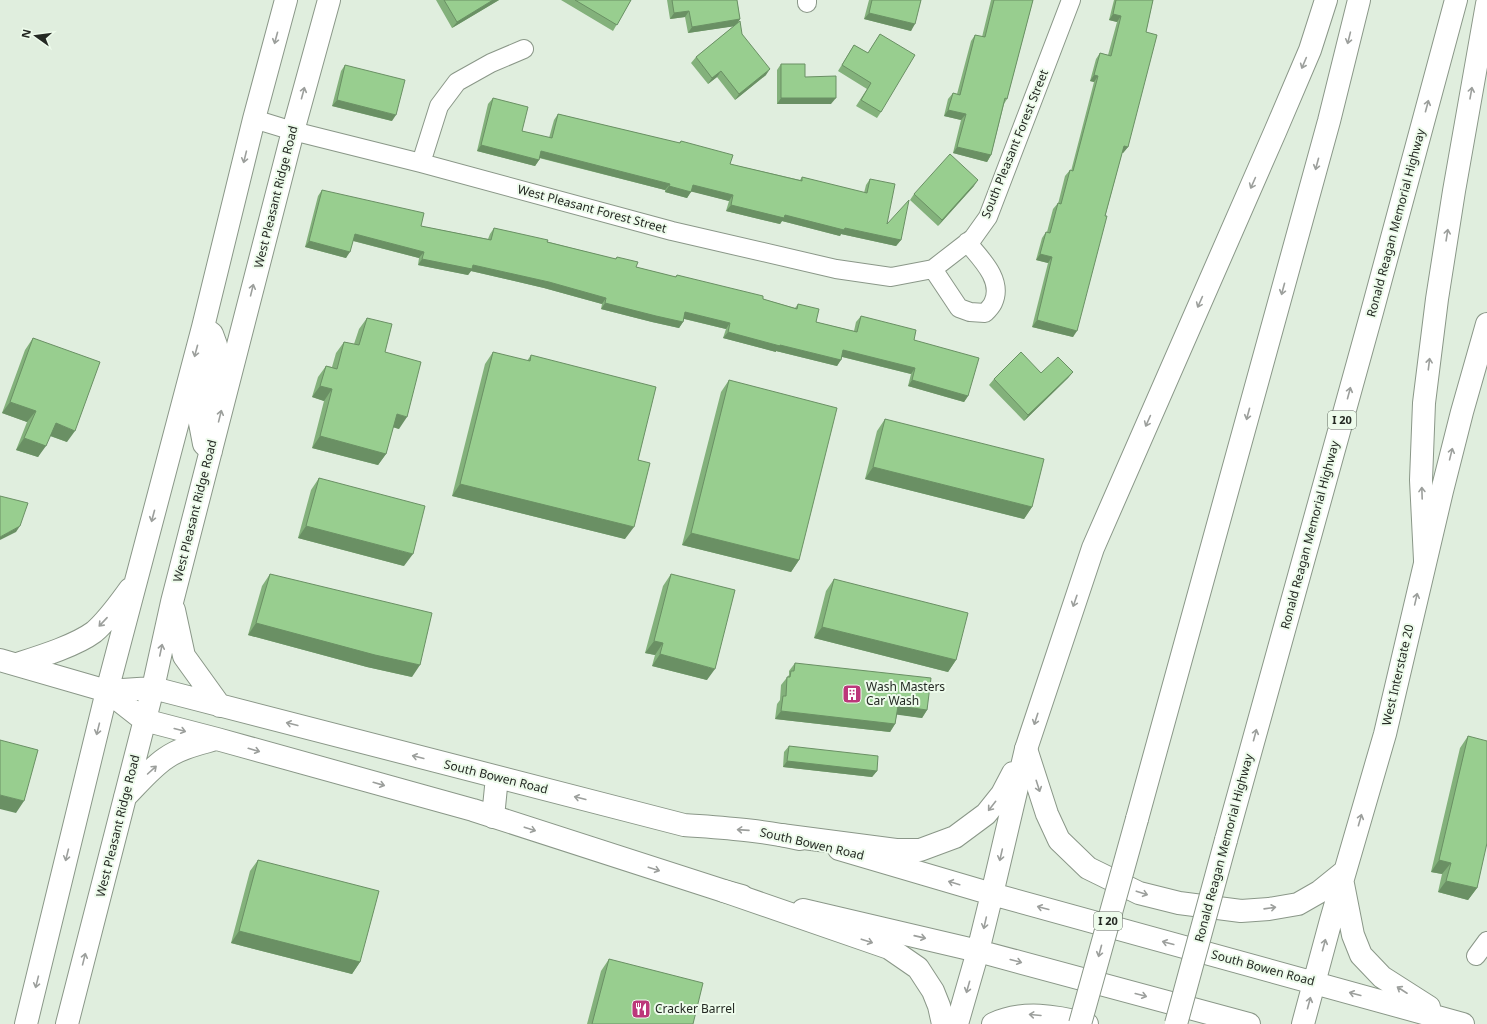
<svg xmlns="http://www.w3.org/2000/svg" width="1487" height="1024" viewBox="0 0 1487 1024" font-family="'Noto Sans',sans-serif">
  <rect width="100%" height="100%" fill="#e0eede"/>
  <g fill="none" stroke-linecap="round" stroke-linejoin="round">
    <g stroke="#8a9788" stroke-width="20">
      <path id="street" d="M807,3v-3
        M254,119l39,12 128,32 251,68 164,38 55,8 42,-8 40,-31 15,-21 83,-217
        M421,163l18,-57 18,-24 34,-19 33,-14
        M933,269l26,39 11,4 15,1c3,-3 6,-6 8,-10 11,-23 -13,-45 -26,-61
        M1476,956l11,-15"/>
    </g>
    <g stroke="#8a9788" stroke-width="24">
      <path id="secondary" d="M203,327l9,7 4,11 -4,30 -9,32 -3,16 4,21 7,7
        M174,610l10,46 36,50
        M0,660l107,31 46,-3 531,137c39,3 78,5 116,14
        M17,664c22,-7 58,-18 77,-32 14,-12 25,-28 36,-43
        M107,691l37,29 73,19 256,71 251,81 18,5
        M1026,749l21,65 12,26 29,28 51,25 40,10 62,8 28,-2 29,-5 21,-12 26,-21
        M125,797c13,-13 26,-29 41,-39 14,-10 33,-14 50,-19
        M493,817l4,-40
        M839,849l153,45 471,130
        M1343,884l10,51 8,20 21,22 47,30
        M803,910l175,41 271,73
        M978,951l14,-57
        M26,1024l81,-333 96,-364 51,-208 32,-119
        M67,1024l86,-336 19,-86 121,-471 36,-131
        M1303,1024l28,-104 54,-186 57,-243 20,-79 25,-88"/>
    </g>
    <g stroke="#8a9788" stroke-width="24">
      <path id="highway" d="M1425,560l-4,-80 3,-77 13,-104 17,-108 33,-187
        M1137,819l192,-698 30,-121
        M781,835l115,15h24l35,-13 31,-23 16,-20 11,-21
        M1226,840l146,-528 84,-312
        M724,891l165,57 29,20 15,23 6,15 4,18
        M992,894l34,-145 67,-201 182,-416 35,-82 16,-50
        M957,1024l21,-73
        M993,1024c30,-14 63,-8 94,0"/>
    </g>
    <use href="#street" stroke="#fff" stroke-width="18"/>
    <use href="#secondary" stroke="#fff" stroke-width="22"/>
    <use href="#highway" stroke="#fff" stroke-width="22"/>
    <g stroke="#8a9788" stroke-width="24" stroke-linecap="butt">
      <path id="highway-bridge" d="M1080,1024l57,-205
        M1176,1024l50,-184"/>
    </g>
    <use href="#highway-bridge" stroke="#fff" stroke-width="22"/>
  </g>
  <path fill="#83b17b" d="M436,0h63l-47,28z
    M561,0h70l-18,31z
    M667,0h70l3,19 -3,5 5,10 24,41 -31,25 -18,-23 -9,7 -17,-21 5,-6 38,-31 -46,7 -3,-16 -15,2z
    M869,0h52l-10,31 -47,-12z
    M991,0h42l-26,99 -3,5 -13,51 -4,7 -34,-9 8,-33 -17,-4 4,-17 5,-6 4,1 14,-53 4,-6 7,2z
    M1114,0h39l-7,32 -18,115 -5,6h-1l-49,184 -41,-10 16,-64 -12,-3 6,-22 4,-6h1l6,-23 5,-6v1l7,-28 5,-6 1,1 23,-89 -4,-1 6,-22 4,-6 8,2 9,-33 -8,-2z
    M880,34l1,78 -4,6 -21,-12 11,-17 -29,-18 16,-26 14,8z
    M781,64l24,13 26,27h-54v-34z
    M345,65l47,56 -60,-15 9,-35z
    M493,98l29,33 27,7 5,-18 4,-6 121,29 2,-2 49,23 70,16 2,-3 62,16 2,-8 4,-6 17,45 14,16 -5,6 -55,-12 -1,2 -58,-15 -2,3 -54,-13 3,-10 -38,-10 -4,7 -22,-6v-2l-126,-32v2l-4,6 -58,-15 11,-47z
    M974,186l-36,40 -28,-26 4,-6z
    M322,190l99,36 67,13 2,-5 4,-6 121,31 2,-2 19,10 39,10 2,-2 118,33 3,-4 18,18 38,9 2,-9 5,-6 53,24 54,56 -4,6 -56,-16 3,-12 -69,-17 -5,9 -61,-15v1l-53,-14 3,-9 -42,-10 -1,3 -4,6 -27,-6 -51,-13 1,-5 -58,-16 -73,-17 -3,4 -50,-10 1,-7 -66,-17 -7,17 -41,-11 13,-51z
    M367,318l18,34 14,77 -6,-2 -7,27 -8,11 -66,-17 12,-47 -12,-4 6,-20 8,-11 6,1 4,-14 8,-11 10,2 5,-15z
    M33,338l34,104 -17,-6 -12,21 -22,-7 11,-28 -25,-9 23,-63z
    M493,352l34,9 4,-6 107,105 -13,79 -173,-43 33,-132z
    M1073,372l-5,6 -44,43 -35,-36 5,-6 47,-6z
    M729,380l70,180 -8,12 -109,-27 39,-153z
    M885,419l147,88 -8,12 -159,-40 12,-48z
    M319,478l85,88 -106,-28 13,-48z
    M270,574l142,103 -45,-10 -119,-32 14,-49z
    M671,574l36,106 -55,-14 3,-11 -10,-2 18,-67z
    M834,579l122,81 -8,12 -134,-34 12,-47z
    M795,663l132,47 -5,8 -25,-4 -2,10 -5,8 -115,-13 2,-15 3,-4 1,-15 8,-10v-4z
    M1468,736l9,152 -9,12 -30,-8 4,-18 -11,-2 29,-124z
    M789,746l88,25 -5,6 -89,-10 1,-15z
    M258,860l102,102 -8,12 -121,-31 19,-72z
    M609,959l84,65h-106l14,-53z"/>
  <path fill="#6a9064" d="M493,0h6l-47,28 5,-6z
    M689,11l-4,6 -15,2 4,-6z
    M869,13l46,11 -4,7 -47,-12z
    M1113,14l8,2 -4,6 -8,-2z
    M740,19l-4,7 -48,7 4,-6z
    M770,69l-4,6 -31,25 4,-6z
    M721,71l-4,6 -9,7 4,-6z
    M1094,75l4,1 -4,6 -4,-1z
    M781,98h55l-5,6h-54z
    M337,100l59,15 -4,6 -60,-15z
    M948,110l18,4 -5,6 -17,-4z
    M481,145l58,15 -4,6 -58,-15z
    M1124,146l4,1 -5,6 -3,-1z
    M957,147l34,8 -4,7 -34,-9z
    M541,151l129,33 -5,6 -128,-33z
    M978,180l-4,6 -36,40 4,-6z
    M693,185l40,10 -4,6 -40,-10z
    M669,186l22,6 -4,6 -22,-6z
    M731,205l54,10 60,13 56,12 -5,6 -55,-12 -1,2 -58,-15 -2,3 -54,-13z
    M355,234l69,18 -5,6 -69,-18z
    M309,241l41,11 -4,6 -41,-11z
    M1040,254l12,3 -4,6 -12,-3z
    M422,259l51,6 76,17 57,16 -4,6 -58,-16 -73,-17 -3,4 -50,-10z
    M605,303l78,19 -4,6 -27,-6 -51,-13z
    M685,312l45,11 -4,6 -45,-11z
    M1037,320l40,11 -4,6 -41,-10z
    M728,332l52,13 61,15 -4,6 -61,-15v1l-53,-14z
    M843,350l72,18 -4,6 -72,-18z
    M1073,372l-5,6 -44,43 4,-6z
    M912,380l56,16 -4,6 -56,-16z
    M320,386l12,3 -8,12 -12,-4z
    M10,402l26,9 -9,11 -25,-9z
    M397,414l10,3 -8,12 -10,-3z
    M56,423l19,8 -8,11 -19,-7z
    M320,436l66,18 -8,11 -66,-17z
    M24,438l22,8 -8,11 -22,-7z
    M873,467l159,40 -8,12 -159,-40z
    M460,484l174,43 -9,12 -173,-43z
    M20,526l-4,6 -16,8v-3z
    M306,526l107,28 -9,12 -106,-28z
    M691,533l108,27 -8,12 -109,-27z
    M256,623l164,42 -8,12 -45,-10 -119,-32z
    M822,627l134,33 -8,12 -134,-34z
    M654,641l9,2 -8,12 -10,-2z
    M660,654l55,15 -8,11 -55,-14z
    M898,706l29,4 -5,8 -30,-4z
    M781,711l114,13 -5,8 -115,-13z
    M787,761l90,10 -5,6 -89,-10z
    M0,795l24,6 -8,12 -16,-4z
    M1439,860l12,3 -9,11 -11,-2z
    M1446,881l31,7 -9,12 -30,-8z
    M239,931l121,31 -8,12 -121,-31z"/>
  <path fill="#98ce8f" stroke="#6a9064" d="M444,0h49l-36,22z
    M575,0h56l-14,25z
    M672,0h65l3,19 -48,8 -3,-16 -15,2z
    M872,0h49l-6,24 -46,-11z
    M994,0h39l-26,99 -2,-1 -14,57 -34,-8 9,-33 -18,-4 5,-17 7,2 15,-60 10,2z
    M1116,0h37l-7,32 11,3 -29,112 -4,-1 -19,70h2l-30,115 -40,-11 15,-63 -12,-3 6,-22 4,1 8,-30 3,1 9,-34 3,1 25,-95 -4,-1 6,-22 11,3 10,-40 -8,-2z
    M740,21l2,13 28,35 -31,25 -18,-23 -9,7 -16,-21z
    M880,34l35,21 -34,57 -20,-12 10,-17 -29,-18 12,-20 14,8z
    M781,64h24v13l31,-1v22h-55z
    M345,65l60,15 -9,35 -59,-15z
    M493,98l35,9 -6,24 30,7 6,-24 122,29 1,-2 52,14 -3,9 72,17v-4l65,16 3,-14 25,5 -8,40 22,-24 -8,40 -56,-12 -1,2 -59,-15 -1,3 -53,-13 2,-10 -40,-10 -2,7 -22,-6 1,-2 -129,-33 -2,9 -58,-15z
    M950,154l28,26 -36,40 -28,-26z
    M322,190l102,23 -3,13 70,14 3,-12 54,12 -1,2 69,17 1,-2 21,5 -2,5 40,10 1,-2 86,21v3l34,10 1,-5 21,5 -3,13 41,10 4,-16 55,14 -2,10 65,18 -11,38 -56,-16 3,-12 -72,-18 -2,10 -61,-15v1l-52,-14 2,-9 -45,-11 -2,10 -27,-6 -51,-13 1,-5 -57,-16 -76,-17 -1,4 -50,-10 2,-7 -69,-18 -5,18 -41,-11z
    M367,318l25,6 -7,28 36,10 -14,55 -10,-3 -11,40 -66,-18 12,-47 -12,-3 6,-20 11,3 7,-27 15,3z
    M33,338l67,24 -25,69 -19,-8 -10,23 -22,-8 12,-27 -26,-9z
    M493,352l37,9 1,-6 125,32 -18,73 12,3 -16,64 -174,-43z
    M1021,352l20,21 17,-16 15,15 -45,43 -34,-36z
    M729,380l108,28 -38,152 -108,-27z
    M885,419l159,40 -12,48 -159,-40z
    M319,478l106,28 -12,48 -107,-28z
    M0,496l28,7 -8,23 -20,11z
    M270,574l162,39 -12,52 -45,-10 -119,-32z
    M671,574l64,16 -20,79 -55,-15 3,-11 -9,-2z
    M834,579l134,34 -12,47 -134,-33z
    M795,663l136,15 -4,32 -29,-4 -3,18 -114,-13 2,-15h3l1,-19h3l1,-6h3z
    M1468,736l19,5v102l-10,45 -31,-7 5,-18 -12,-3z
    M0,740l38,10 -14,51 -24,-6z
    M789,746l89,10 -1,15 -90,-10z
    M258,860l121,31 -19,71 -121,-31z
    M609,959l94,24 -10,41h-101z"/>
  <defs><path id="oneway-shaft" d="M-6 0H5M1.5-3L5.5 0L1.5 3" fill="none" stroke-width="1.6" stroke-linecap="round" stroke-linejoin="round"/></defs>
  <g stroke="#9c9f9c">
    <use href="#oneway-shaft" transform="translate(276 38) rotate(105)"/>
    <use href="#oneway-shaft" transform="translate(1349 38) rotate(104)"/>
    <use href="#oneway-shaft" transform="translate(1304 63) rotate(113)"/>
    <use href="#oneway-shaft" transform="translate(303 93) rotate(-75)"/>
    <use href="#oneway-shaft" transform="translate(1471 93) rotate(-80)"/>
    <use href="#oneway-shaft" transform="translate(1427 106) rotate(-75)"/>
    <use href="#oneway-shaft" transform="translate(245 157) rotate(104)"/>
    <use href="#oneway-shaft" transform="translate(1317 164) rotate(105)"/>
    <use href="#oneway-shaft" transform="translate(1253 183) rotate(114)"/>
    <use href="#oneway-shaft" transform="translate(1447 235) rotate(-81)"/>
    <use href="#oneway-shaft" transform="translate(1283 289) rotate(105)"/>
    <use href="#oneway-shaft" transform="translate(252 290) rotate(-76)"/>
    <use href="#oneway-shaft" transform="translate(1200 302) rotate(114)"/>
    <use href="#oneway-shaft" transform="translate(196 351) rotate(105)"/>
    <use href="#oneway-shaft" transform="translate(1429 364) rotate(-83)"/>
    <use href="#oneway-shaft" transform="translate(1349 393) rotate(-75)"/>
    <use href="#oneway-shaft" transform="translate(1248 414) rotate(105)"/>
    <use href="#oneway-shaft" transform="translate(220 416) rotate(-76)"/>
    <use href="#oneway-shaft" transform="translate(1148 421) rotate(114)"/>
    <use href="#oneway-shaft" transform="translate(1451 454) rotate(-76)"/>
    <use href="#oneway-shaft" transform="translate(1422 493) rotate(-92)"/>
    <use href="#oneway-shaft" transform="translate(153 516) rotate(105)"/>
    <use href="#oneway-shaft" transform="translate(1416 599) rotate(-77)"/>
    <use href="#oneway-shaft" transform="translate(1075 601) rotate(109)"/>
    <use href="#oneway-shaft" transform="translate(103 622) rotate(133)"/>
    <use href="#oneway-shaft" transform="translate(161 650) rotate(-78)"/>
    <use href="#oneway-shaft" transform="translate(1036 719) rotate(108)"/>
    <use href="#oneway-shaft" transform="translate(292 724) rotate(-166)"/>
    <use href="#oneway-shaft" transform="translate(98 729) rotate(104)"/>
    <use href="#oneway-shaft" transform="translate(180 730) rotate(15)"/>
    <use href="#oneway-shaft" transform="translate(1255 735) rotate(-75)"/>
    <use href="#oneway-shaft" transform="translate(254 750) rotate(16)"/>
    <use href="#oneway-shaft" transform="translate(418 757) rotate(-166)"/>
    <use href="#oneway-shaft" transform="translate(152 770) rotate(-42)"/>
    <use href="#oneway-shaft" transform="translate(379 784) rotate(16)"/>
    <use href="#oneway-shaft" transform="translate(1038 786) rotate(72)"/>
    <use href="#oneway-shaft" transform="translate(580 798) rotate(-166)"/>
    <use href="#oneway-shaft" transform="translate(992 806) rotate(128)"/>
    <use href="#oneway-shaft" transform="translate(1360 820) rotate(-74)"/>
    <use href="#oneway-shaft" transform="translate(530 829) rotate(18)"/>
    <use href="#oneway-shaft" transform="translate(743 830) rotate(-176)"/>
    <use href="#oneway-shaft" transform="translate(67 855) rotate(104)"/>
    <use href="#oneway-shaft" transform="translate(1001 855) rotate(103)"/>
    <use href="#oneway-shaft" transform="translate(654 869) rotate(18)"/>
    <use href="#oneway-shaft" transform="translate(954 883) rotate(-163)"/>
    <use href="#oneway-shaft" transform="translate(1142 893) rotate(18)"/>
    <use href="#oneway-shaft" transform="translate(1043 908) rotate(-165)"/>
    <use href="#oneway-shaft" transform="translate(1270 908) rotate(-8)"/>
    <use href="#oneway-shaft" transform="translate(985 923) rotate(103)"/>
    <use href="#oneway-shaft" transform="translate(920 937) rotate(13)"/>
    <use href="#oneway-shaft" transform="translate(867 941) rotate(18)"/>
    <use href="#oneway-shaft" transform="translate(1168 943) rotate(-165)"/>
    <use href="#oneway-shaft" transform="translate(1324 945) rotate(-75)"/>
    <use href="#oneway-shaft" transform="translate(1100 951) rotate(105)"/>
    <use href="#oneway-shaft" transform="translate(84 959) rotate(-76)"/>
    <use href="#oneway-shaft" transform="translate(1016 961) rotate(15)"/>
    <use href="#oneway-shaft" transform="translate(37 982) rotate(104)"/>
    <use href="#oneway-shaft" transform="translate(968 987) rotate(106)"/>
    <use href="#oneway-shaft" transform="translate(1402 990) rotate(-147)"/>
    <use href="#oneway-shaft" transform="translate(1355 994) rotate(-165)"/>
    <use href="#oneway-shaft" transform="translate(1141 995) rotate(15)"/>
    <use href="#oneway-shaft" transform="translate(1309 1003) rotate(-75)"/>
    <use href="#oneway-shaft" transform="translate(1035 1015) rotate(-175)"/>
  </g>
  <defs>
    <g id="building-square" transform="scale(1)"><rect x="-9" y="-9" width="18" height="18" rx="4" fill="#bc377a" stroke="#edfbeb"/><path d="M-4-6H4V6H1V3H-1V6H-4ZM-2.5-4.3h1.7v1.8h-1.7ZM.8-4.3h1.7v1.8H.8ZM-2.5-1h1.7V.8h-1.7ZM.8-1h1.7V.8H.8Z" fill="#fff"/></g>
    <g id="restaurant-square" transform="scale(1)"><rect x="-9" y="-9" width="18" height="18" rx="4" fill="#bc377a" stroke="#edfbeb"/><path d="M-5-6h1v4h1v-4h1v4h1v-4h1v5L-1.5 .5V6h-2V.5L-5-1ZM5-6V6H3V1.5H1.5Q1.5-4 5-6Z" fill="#fff"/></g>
  </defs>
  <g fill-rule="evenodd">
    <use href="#building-square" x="852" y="694"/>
    <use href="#restaurant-square" x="641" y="1009"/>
  </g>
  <g text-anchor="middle" stroke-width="4" stroke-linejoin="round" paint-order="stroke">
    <g fill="#edfbeb" stroke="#60685f" stroke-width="1">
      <rect x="1328" y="411" width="28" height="18" rx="3"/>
      <rect x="1094" y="912" width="28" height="18" rx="3"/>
    </g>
    <g font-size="11" font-weight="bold" fill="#242923">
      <text x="1342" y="424">I 20</text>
      <text x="1108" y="925">I 20</text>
    </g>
    <g font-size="12" fill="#242923" stroke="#edfbeb">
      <text transform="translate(1015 144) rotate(-68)" y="4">South Pleasant Forest Street</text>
      <text transform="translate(276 197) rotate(-76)" y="4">West Pleasant Ridge Road</text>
      <text transform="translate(592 209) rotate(15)" y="4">West Pleasant Forest Street</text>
      <text transform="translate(1396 223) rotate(-75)" y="4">Ronald Reagan Memorial Highway</text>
      <text transform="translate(195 511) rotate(-76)" y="4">West Pleasant Ridge Road</text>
      <text transform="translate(1310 535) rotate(-75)" y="4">Ronald Reagan Memorial Highway</text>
      <text transform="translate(1398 675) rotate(-77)" y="4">West Interstate 20</text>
      <text transform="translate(496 777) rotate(14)" y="4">South Bowen Road</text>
      <text transform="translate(118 826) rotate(-76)" y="4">West Pleasant Ridge Road</text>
      <text transform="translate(812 844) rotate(13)" y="4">South Bowen Road</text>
      <text transform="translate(1224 848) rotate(-75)" y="4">Ronald Reagan Memorial Highway</text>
      <text transform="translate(1263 968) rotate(15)" y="4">South Bowen Road</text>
    </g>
    <g font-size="12" fill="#242923" stroke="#edfbeb" text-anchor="start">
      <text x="866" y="691">Wash Masters<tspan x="866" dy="14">Car Wash</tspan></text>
      <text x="655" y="1013">Cracker Barrel</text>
    </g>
  </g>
  <g transform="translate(36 36) rotate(284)" stroke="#edfbeb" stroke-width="3" paint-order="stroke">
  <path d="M0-3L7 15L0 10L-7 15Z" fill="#242923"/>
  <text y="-6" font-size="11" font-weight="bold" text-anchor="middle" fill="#242923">N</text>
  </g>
</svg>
